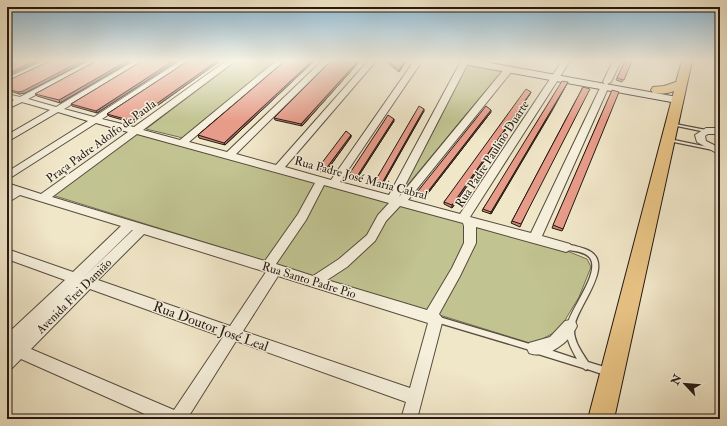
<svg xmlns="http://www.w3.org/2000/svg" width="727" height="426" viewBox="0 0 727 426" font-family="'IM FELL Double Pica',serif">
  <rect width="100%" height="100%" fill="#f0e6c8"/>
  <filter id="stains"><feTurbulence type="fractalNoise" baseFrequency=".005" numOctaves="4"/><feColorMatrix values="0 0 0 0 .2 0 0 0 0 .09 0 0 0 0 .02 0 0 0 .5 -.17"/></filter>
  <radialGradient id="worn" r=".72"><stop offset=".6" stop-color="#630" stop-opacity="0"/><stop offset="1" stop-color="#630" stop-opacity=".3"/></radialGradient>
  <path fill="#c1c391" stroke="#726e52" d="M236,61h41l-94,77 -37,-9z
    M467,64l36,6 -103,124z
    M136,134l431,117 20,8 4,8 -12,30 -20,33 -26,14 -481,-149z"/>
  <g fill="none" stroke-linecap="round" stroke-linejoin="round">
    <g stroke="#574c40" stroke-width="2.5">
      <path id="lane" d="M670,123l36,7 2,1 -2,1 -34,-7 -2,-1z
        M667,139h2l44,9 2,1 -2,1 -44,-9 -2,-1z
        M564,245c6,-1 15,2 21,4 35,12 -10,59 -11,79 -1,13 8,24 14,34l23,7 1,3 -1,3 -3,1 -21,-7 -1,1 -3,-2 -42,-13 -3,-2 -1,-2 1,-2 3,-2 36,12c-5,-9 -12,-21 -10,-32 2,-17 34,-54 23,-69 -5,-7 -18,-7 -26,-9l-1,-2z
        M436,316l97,29 3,1 1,2 -1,2 -3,1 -97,-29 -2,-1 -1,-2 1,-2z"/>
    </g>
    <g stroke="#574c40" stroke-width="2">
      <path id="street" d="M43,61h9l-45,22v-5z
        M89,61h9l-70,38 28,8 78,-46h9l-79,48 30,8 86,-56h9l-87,58 32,8 92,-66h9l-92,69 37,10 96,-79h8l-95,81 38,10 95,-91h8l-94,93 40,11 92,-104h8l-91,106 46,13 83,-119h8l-82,121 49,13 72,-134h8l-70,136 107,-130h6v4l-104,129 52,14 102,-153h8l-100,156 61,16 70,-147 4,-2 -2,-2 10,-21h8l-10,21 -4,2 2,2 -67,150 28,8 2,3 -2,3 -4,2 -90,-25v16l-16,33 -21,38 4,5 -26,100h-16l5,-17 -170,-61 -49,78h-31l-135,-60 -9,9 -5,2v-36l58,-54 -58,-21v-10l66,23 48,-46 -101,-31 -13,8v-9l3,-2 -3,-1v-8l34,11 87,-62 -32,-9 -89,57v-8l81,-51 -30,-9 -51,30v-7l43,-25 -28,-8 -15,7v-5l7,-4 -7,-2v-4l13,3zM137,134l178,49 -17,31 -33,47 -213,-64zM324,185l65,18 -11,12 -11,20 -28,24 -26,17 -37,-12 30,-44zM400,206l63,17 1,3v17l-12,25 -25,42 -100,-30 20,-13 28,-26 11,-20zM132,230h1l-48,46zM144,234l122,38 -36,54 -132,-46zM278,276l150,47 -18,65 -167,-57zM90,289l133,48 -49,73 -143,-61z
        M706,128h14v6h-12l-3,2 1,5 14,7v7l-23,-13 -2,-7z
        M570,320l5,1 2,5c-7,16 -30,34 -48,27l-2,-5 2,-5 21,-6 15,-16z"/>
    </g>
    <g stroke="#241813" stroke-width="2">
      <path id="secondary" d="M458,61h21l198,36 6,3 -6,3 -214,-39z"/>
    </g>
    <g stroke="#241813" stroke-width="2">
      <path id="primary" d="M682,61h10l-78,358h-26l86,-328c-7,3 -14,3 -21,2l-2,-3 2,-3 11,-1 12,-4z"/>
    </g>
    <use href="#lane" fill="#f5efdb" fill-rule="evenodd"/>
    <use href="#street" fill="#f5efdb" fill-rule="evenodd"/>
    <use href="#secondary" fill="#f5efdb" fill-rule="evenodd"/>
    <use href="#primary" fill="#e8c384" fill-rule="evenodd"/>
  </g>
  <path fill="#c78676" stroke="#241813" d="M50,61h36l-61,32 -6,1 -12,-4v-9z
    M96,61h35l-71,42 -23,-7 -2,-2z
    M142,61h35l-80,52 -25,-7 -1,-2z
    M188,61h32l-87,62 -24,-7 -2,-2z
    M285,61h29l-89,84 -26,-7 -1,-3z
    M331,61h29l-58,65 -27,-6 -1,-2z
    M385,61h21l-7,11z
    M625,61h7l-10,21 -6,-2z
    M567,84l-76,130 -9,-3 1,-2z
    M583,87l-63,140 -9,-4 1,-2z
    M611,93l-48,136 -1,2 -10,-3z
    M530,94l-78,114 -8,-4v-2z
    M424,111l-43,76 -7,-2v-2z
    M491,112l-66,85 -7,-4v-2z
    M394,121l-38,59 -8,-2v-2z
    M351,135v2l-26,36 -7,-2v-3z"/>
  <path fill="#a26d60" stroke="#241813" d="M34,61h6l-33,15v-2z
    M81,61h5l-61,32 -6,1 -1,-2z
    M127,61h4l-71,42 -1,-3z
    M173,61h4l-80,52 -1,-2z
    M217,61h3l-87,62 -1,-2z
    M312,61h2l-89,84 -1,-2z
    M358,61h2l-58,65 -1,-2z
    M405,61h1l-7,11v-2z
    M568,82l-16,29 -61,103v-2z
    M531,92l-1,2 -78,114v-3z
    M424,109v2l-43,76v-2z
    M491,110v2l-66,85 1,-3z
    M394,119v2l-38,59v-2z
    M351,135v2l-26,36v-3z"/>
  <path fill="#e79c89" stroke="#241813" d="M7,61h27l-27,13z
    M50,61h31l-58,30 -5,1 -11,-3v-8z
    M96,61h31l-68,39 -24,-6z
    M142,61h31l-77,50 -25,-7z
    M188,61h29l-85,60 -25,-7z
    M285,61h27l-88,82 -26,-8z
    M331,61h27l-57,63 -27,-6z
    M388,61h17l-6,9z
    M625,61h7l-8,19 -7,-2z
    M562,81l6,1 -77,130 -8,-3z
    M583,87l7,2 -69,135 -9,-3z
    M526,89l5,3 -79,113 -8,-3z
    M612,90l7,2 -56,137 -10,-4z
    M419,106l5,3 -43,76 -7,-2z
    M486,106l5,4 -65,84 -8,-3z
    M388,115l6,4 -38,59 -8,-2z
    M346,131l5,4 -26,35 -7,-2z"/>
  <linearGradient id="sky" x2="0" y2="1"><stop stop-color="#89b8d6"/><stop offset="0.5" stop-color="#f8f4e6"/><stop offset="1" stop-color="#f8f4e6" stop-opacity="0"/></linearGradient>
  <rect width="727" height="121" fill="url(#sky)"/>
  <g text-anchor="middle" stroke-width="3" stroke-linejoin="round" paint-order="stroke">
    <g font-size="12" fill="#241813" stroke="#f5efdb">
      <text transform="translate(101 141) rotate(-36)" y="4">Praça Padre Adolfo de Paula</text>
      <text transform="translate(492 154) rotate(-57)" y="4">Rua Padre Paulino Duarte</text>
      <text transform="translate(361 178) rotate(15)" y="4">Rua Padre José Maria Cabral</text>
      <text transform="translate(309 280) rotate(17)" y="4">Rua Santo Padre Pio</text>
      <text transform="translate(74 296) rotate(-45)" y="4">Avenida Frei Damião</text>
    </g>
    <g font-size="14" fill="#241813" stroke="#f5efdb">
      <text transform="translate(211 326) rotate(20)" y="5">Rua Doutor José Leal</text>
    </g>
  </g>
  <rect width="727" height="426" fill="none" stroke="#f0e6c8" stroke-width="24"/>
  <rect x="8" y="8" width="711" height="410" fill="none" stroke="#241813" stroke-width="2"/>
  <rect x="12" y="12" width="703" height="402" fill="none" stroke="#241813"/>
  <g transform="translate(685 384) rotate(296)" stroke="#f5efdb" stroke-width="3" paint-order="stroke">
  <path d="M0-3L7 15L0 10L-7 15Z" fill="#241813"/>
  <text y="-6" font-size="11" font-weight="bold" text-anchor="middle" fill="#241813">N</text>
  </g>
  <rect width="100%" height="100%" filter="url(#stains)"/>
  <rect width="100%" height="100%" fill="url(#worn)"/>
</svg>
